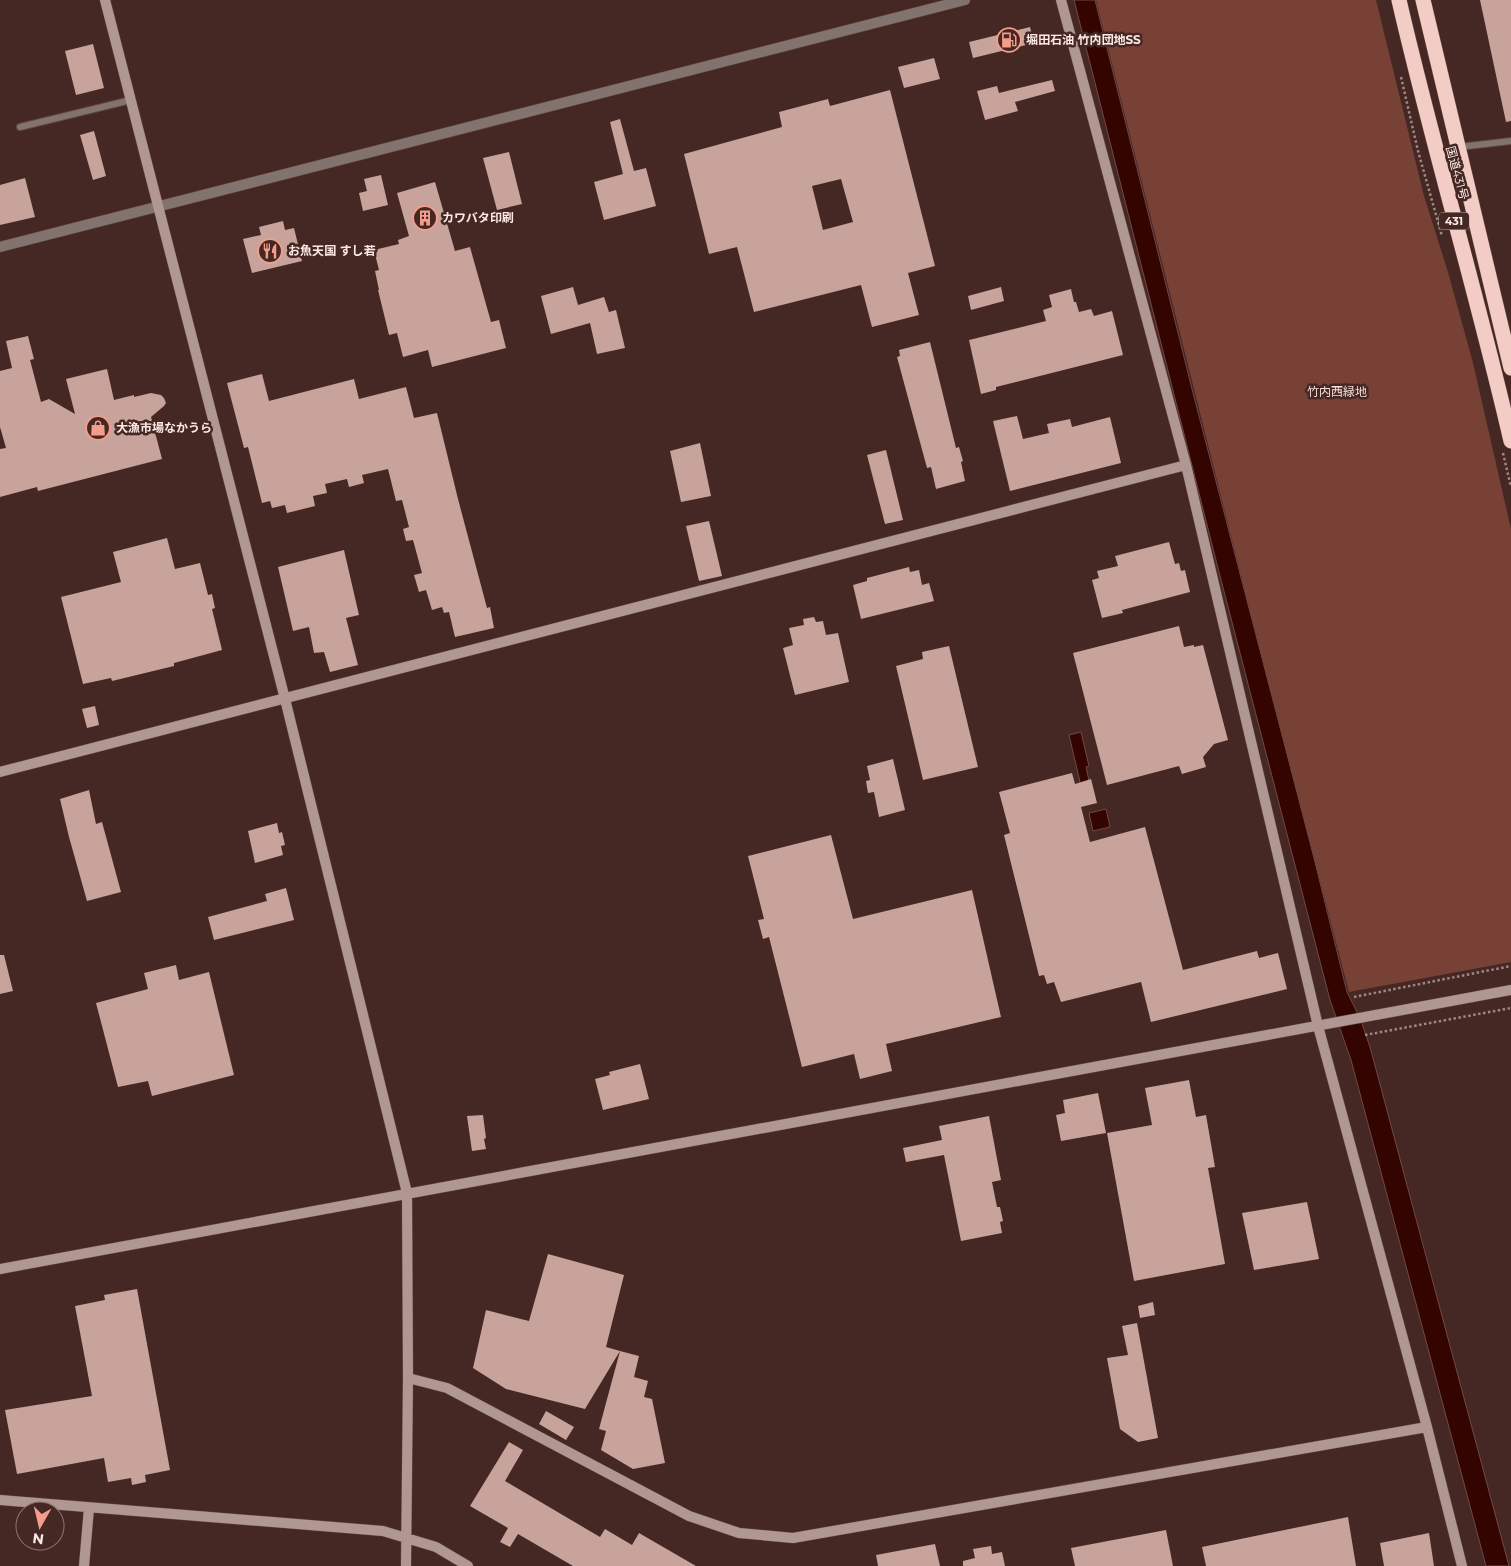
<svg xmlns="http://www.w3.org/2000/svg" width="1511" height="1566" viewBox="0 0 1511 1566" font-family="Montserrat,'Noto Sans JP',sans-serif">
  <rect width="100%" height="100%" fill="#452823"/>
  <path fill="#784136" d="M1096,0h280l48,196 24,76 25,91 38,166v433l-162,30 -97,-373z"/>
  <path fill="#340401" stroke="#704945" d="M1074,0h21l97,389 122,469 33,134 13,26 10,29 139,519h-23l-135,-506 -21,-60 -111,-428z
    M1081,732l8,34 -3,1 4,18 -9,1 -12,-51z
    M1106,809l4,18 -17,4 -4,-18z"/>
  <path fill="#c7a39b" fill-rule="evenodd" d="M1480,0h31v121l-5,1z
    M1030,27l4,16 -61,15 -4,-16z
    M93,44l11,44 -28,7 -11,-44z
    M934,58l6,21 -36,9 -6,-21z
    M1052,80l3,11 -40,11 3,9 -33,9 -8,-29 20,-5 2,7z
    M890,90l45,176 -27,7 11,42 -47,12 -11,-42 -107,27 -17,-65 -28,7 -25,-100 98,-27 -3,-15 49,-13 2,7zM841,179l12,43 -30,8 -11,-44z
    M620,119l14,52 12,-3 10,38 -52,14 -10,-38 29,-8 -13,-52z
    M94,131l12,45 -13,4 -13,-45z
    M509,152l13,52 -25,6 -14,-52z
    M381,175l7,30 -25,6 -4,-18 8,-2 -3,-12z
    M25,178l10,39 -35,8v-40z
    M435,182l20,69 15,-4 21,75 8,-2 7,28 -74,19 -4,-17 -25,7 -6,-24 -8,2 -11,-45h1l-4,-19 4,-1 -5,-20 25,-6 -1,-4 11,-4 -12,-43z
    M283,221l2,9 9,-2 8,33 -50,12 -9,-34 18,-4 -2,-8z
    M573,287l5,18 26,-8 5,15 7,-2 9,38 -28,6 -7,-31 -39,11 -10,-38z
    M1001,287l3,14 -33,9 -3,-14z
    M1071,289l3,13h2l3,10 12,-3 3,7 18,-5 11,44 -127,32v3l-15,4 -12,-54 77,-19 -3,-11 9,-3 -3,-12z
    M28,336l6,23 -4,1 11,42 8,-3 26,15 -9,-35 41,-10 7,31 20,-5v2l17,-4 10,2 3,3 2,5 -2,3 -13,11 11,42 -124,32 -1,-4 -37,10v-48l6,-1 -6,-21v-56l12,-3 -6,-27z
    M930,342l26,106 3,-1 4,14 -2,1 4,19 -29,8 -5,-22 -4,1 -30,-111 3,-1 -1,-6z
    M262,374l7,27 85,-22 5,20 47,-12 8,31 23,-5 21,86 29,109 3,-1 4,21 -39,9 -6,-25 -5,1 -2,-6 -10,3 -6,-20 -7,2 -5,-17 8,-2 -9,-33 -7,1 -3,-12 6,-2 -7,-27 -6,1 -8,-32 -26,6 2,8 -15,4 -2,-8 -22,5 2,9 -14,3 2,10 -28,7 -2,-8 -13,3 -2,-7 -8,2 -14,-56 -4,1 -17,-65z
    M1017,416l6,23 26,-6 -2,-9 23,-5 2,8 38,-10 11,46 -111,28 -17,-70z
    M700,443l11,53 -30,6 -11,-51z
    M886,450l17,70 -18,4 -18,-69z
    M709,521l13,55 -23,5 -13,-55z
    M167,538l8,31 25,-6 8,32 4,-1 3,14 -3,1 10,41 -48,13v3l-62,15 -1,-3 -28,6 -22,-87 60,-15 -8,-30z
    M1169,542l6,22 4,-1 2,8 4,-1 5,22 -68,18 1,3 -21,5 -10,-38 7,-2 -2,-7 21,-5 -3,-10z
    M344,550l15,65 -13,3 12,47 -28,7 -6,-20 -10,1 -5,-26 -16,4 -15,-64z
    M909,567l1,5 9,-2 3,15 7,-2 5,18 -73,18 -8,-34 14,-4v-3z
    M814,617l2,5 7,-1 3,14 12,-2 11,49 -54,13 -12,-47 10,-3 -4,-17 15,-3 -1,-6z
    M1179,626l5,21 10,-2v2l9,-2 25,95 -14,4 -11,13 3,10 -24,7 -3,-8 -72,19 -34,-132z
    M949,646l29,121 -55,13 -27,-114 27,-7 -1,-7z
    M95,706l4,19 -12,3 -5,-19z
    M893,759l12,51 -26,7 -5,-25 -6,1 -2,-12 4,-1 -3,-14z
    M1072,773l3,11 16,-5 6,24 -16,4 9,35 55,-15 38,143 74,-19 2,7 19,-5 9,36 -136,33 -10,-40 -80,20 -7,-20 -7,2 -3,-9 -5,1 -35,-141 6,-2 -11,-41z
    M89,790l7,34 6,-2 19,70 -34,9 -18,-64 -9,-38z
    M277,823l2,10 3,-1 3,13 -4,1 2,9 -28,8 -7,-32z
    M831,835l22,84 119,-29 29,127 -115,27 6,27 -32,8 -6,-25 -52,13 -33,-130 -6,2 -5,-19 6,-1 -16,-63z
    M286,888l8,32 -80,20 -6,-23 59,-16 -2,-7z
    M0,955h4l9,36 -13,3z
    M176,965l3,15 30,-8 25,103 -82,21 -4,-15 -30,6 -22,-84 52,-14 -4,-16z
    M640,1064l9,35 -46,11 -8,-31 15,-4 -1,-3z
    M1189,1080l7,37 10,-2 9,52 -7,1 17,96 -91,17 -27,-148 45,-8 -7,-37z
    M1098,1093l8,40 -45,8 -5,-26 9,-2 -2,-13z
    M483,1115l3,23 -2,1 2,10 -14,2 -5,-35z
    M989,1116l12,64 -9,2 5,25h3l3,14 -3,1 2,11 -41,8 -17,-86 -38,7 -3,-14 39,-8 -3,-14z
    M1307,1202l12,57 -65,11 -12,-57z
    M548,1254l76,21 -18,72 14,4 -35,58 -79,-20 -33,-21 13,-58 43,11z
    M137,1289l33,181 -25,5 1,7 -14,3 -1,-7 -23,4 -4,-24 -87,16 -12,-64 87,-14 -17,-90 30,-6 -1,-5z
    M1153,1302l2,13 -15,3 -2,-12z
    M1137,1323l21,115 -20,4 -18,-13 -13,-71 21,-3 -6,-29z
    M620,1351l19,5 -5,21 14,4 -4,16 8,2 13,64 -32,6 -32,-19 5,-19 -7,-2z
    M546,1411l28,16 -8,13 -27,-16z
    M509,1442l14,8 -18,31 95,56 5,-8 27,16 7,-12 57,33h-123l-55,-32 -8,13 -10,-5 8,-14 -38,-22z
    M1348,1517l8,49h-150l-4,-19z
    M1166,1530l7,36h-98l-4,-18z
    M1429,1533l5,33h-50l-4,-23z
    M935,1544l5,22h-62l-2,-11z
    M991,1546l1,8 10,-2 3,14h-42v-5l12,-3 -2,-9z"/>
  <g fill="none" stroke-linecap="round" stroke-linejoin="round">
    <g stroke="#624742" stroke-width="8">
      <path id="lane" d="M20,127l111,-27
        M1459,147l52,-6"/>
    </g>
    <g stroke="#624742" stroke-width="11">
      <path id="street" d="M0,247l965,-247"/>
    </g>
    <g stroke="#624742" stroke-width="11">
      <path id="secondary" d="M105,0l180,699 122,494 1,185 -2,188
        M1061,0l125,465 132,561 109,401 35,139
        M0,772l1186,-307
        M0,1269l1511,-279
        M408,1378l39,10 242,128 50,17 54,5 634,-111
        M0,1500l383,31 53,16 32,19
        M84,1566l5,-58"/>
    </g>
    <g stroke="#624742" stroke-width="16">
      <path id="highway" d="M1399,0c34,148 78,293 112,441
        M1423,0l88,368"/>
    </g>
    <path stroke="#9f8783" stroke-width="2.5" stroke-dasharray="2.5 2.5" stroke-linecap="butt" d="M1401,77l17,74 24,85
      M1503,453l8,34
      M1354,997l157,-31
      M1365,1035l146,-27"/>
    <use href="#lane" stroke="#82736f" stroke-width="6"/>
    <use href="#street" stroke="#82736f" stroke-width="10"/>
    <use href="#secondary" stroke="#b09792" stroke-width="10"/>
    <use href="#highway" stroke="#f3cdc5" stroke-width="15"/>
  </g>
  <defs>
    <g id="fuel-ring" transform="scale(1.25)"><circle r="9.5" fill="#452823" stroke="#f49d8c" stroke-width="1.5"/><path d="M-5.5-6h7V0h2V4h1.3V-2.5L3-4.5l.8-.8L6-3V5H2.5V1h-1V6h-7ZM-4.2-4.7v3.2H.2V-4.7Z" fill="#f49d8c"/></g>
    <g id="building-ring" transform="scale(1.25)"><circle r="9.5" fill="#452823" stroke="#f49d8c" stroke-width="1.5"/><path d="M-4-6H4V6H1V3H-1V6H-4ZM-2.5-4.3h1.7v1.8h-1.7ZM.8-4.3h1.7v1.8H.8ZM-2.5-1h1.7V.8h-1.7ZM.8-1h1.7V.8H.8Z" fill="#f49d8c"/></g>
    <g id="restaurant-ring" transform="scale(1.25)"><circle r="9.5" fill="#452823" stroke="#f49d8c" stroke-width="1.5"/><path d="M-5-6h1v4h1v-4h1v4h1v-4h1v5L-1.5 .5V6h-2V.5L-5-1ZM5-6V6H3V1.5H1.5Q1.5-4 5-6Z" fill="#f49d8c"/></g>
    <g id="shop-ring" transform="scale(1.25)"><circle r="9.5" fill="#452823" stroke="#f49d8c" stroke-width="1.5"/><path d="M-5-2.5h2.3a2.7 3.5 0 0 1 5.4 0H5L5.5 6h-11ZM-1.5-2.5h3a1.5 2.3 0 0 0-3 0Z" fill="#f49d8c"/></g>
  </defs>
  <g fill-rule="evenodd">
    <use href="#fuel-ring" x="1009" y="40"/>
    <use href="#building-ring" x="425" y="218"/>
    <use href="#restaurant-ring" x="270" y="251"/>
    <use href="#shop-ring" x="98" y="428"/>
  </g>
  <g text-anchor="middle" stroke-width="5" stroke-linejoin="round" paint-order="stroke">
    <rect fill="#452823" stroke="#c5afab" stroke-width="1" x="1439" y="212.5" width="30" height="17" rx="4"/>
    <g font-size="11" font-weight="bold" fill="#fce9e5">
      <text x="1454" y="225">431</text>
    </g>
    <g font-size="12" font-weight="bold" fill="#fce9e5" stroke="#452823" text-anchor="start">
      <text x="1026" y="44">堀田石油 竹内団地SS</text>
      <text x="442" y="222">カワバタ印刷</text>
      <text x="288" y="255">お魚天国 すし若</text>
      <text x="116" y="432">大漁市場なかうら</text>
    </g>
    <g font-size="12" fill="#fce9e5" stroke="#452823">
      <text transform="translate(1457 173) rotate(75)" y="4">国道431号</text>
    </g>
    <g font-size="12" fill="#f5dfda" stroke="#452823">
      <text x="1337" y="396">竹内西緑地</text>
    </g>
  </g>
  <g transform="translate(40 1526) rotate(188)"><circle r="24" fill="#452823" stroke="#8e7571"/>
  <path d="M0-4L9 19L0 12L-9 19Z" fill="#f49d8c"/>
  <text y="-8" font-size="14" font-weight="bold" text-anchor="middle" fill="#fce9e5">N</text>
  </g>
</svg>
